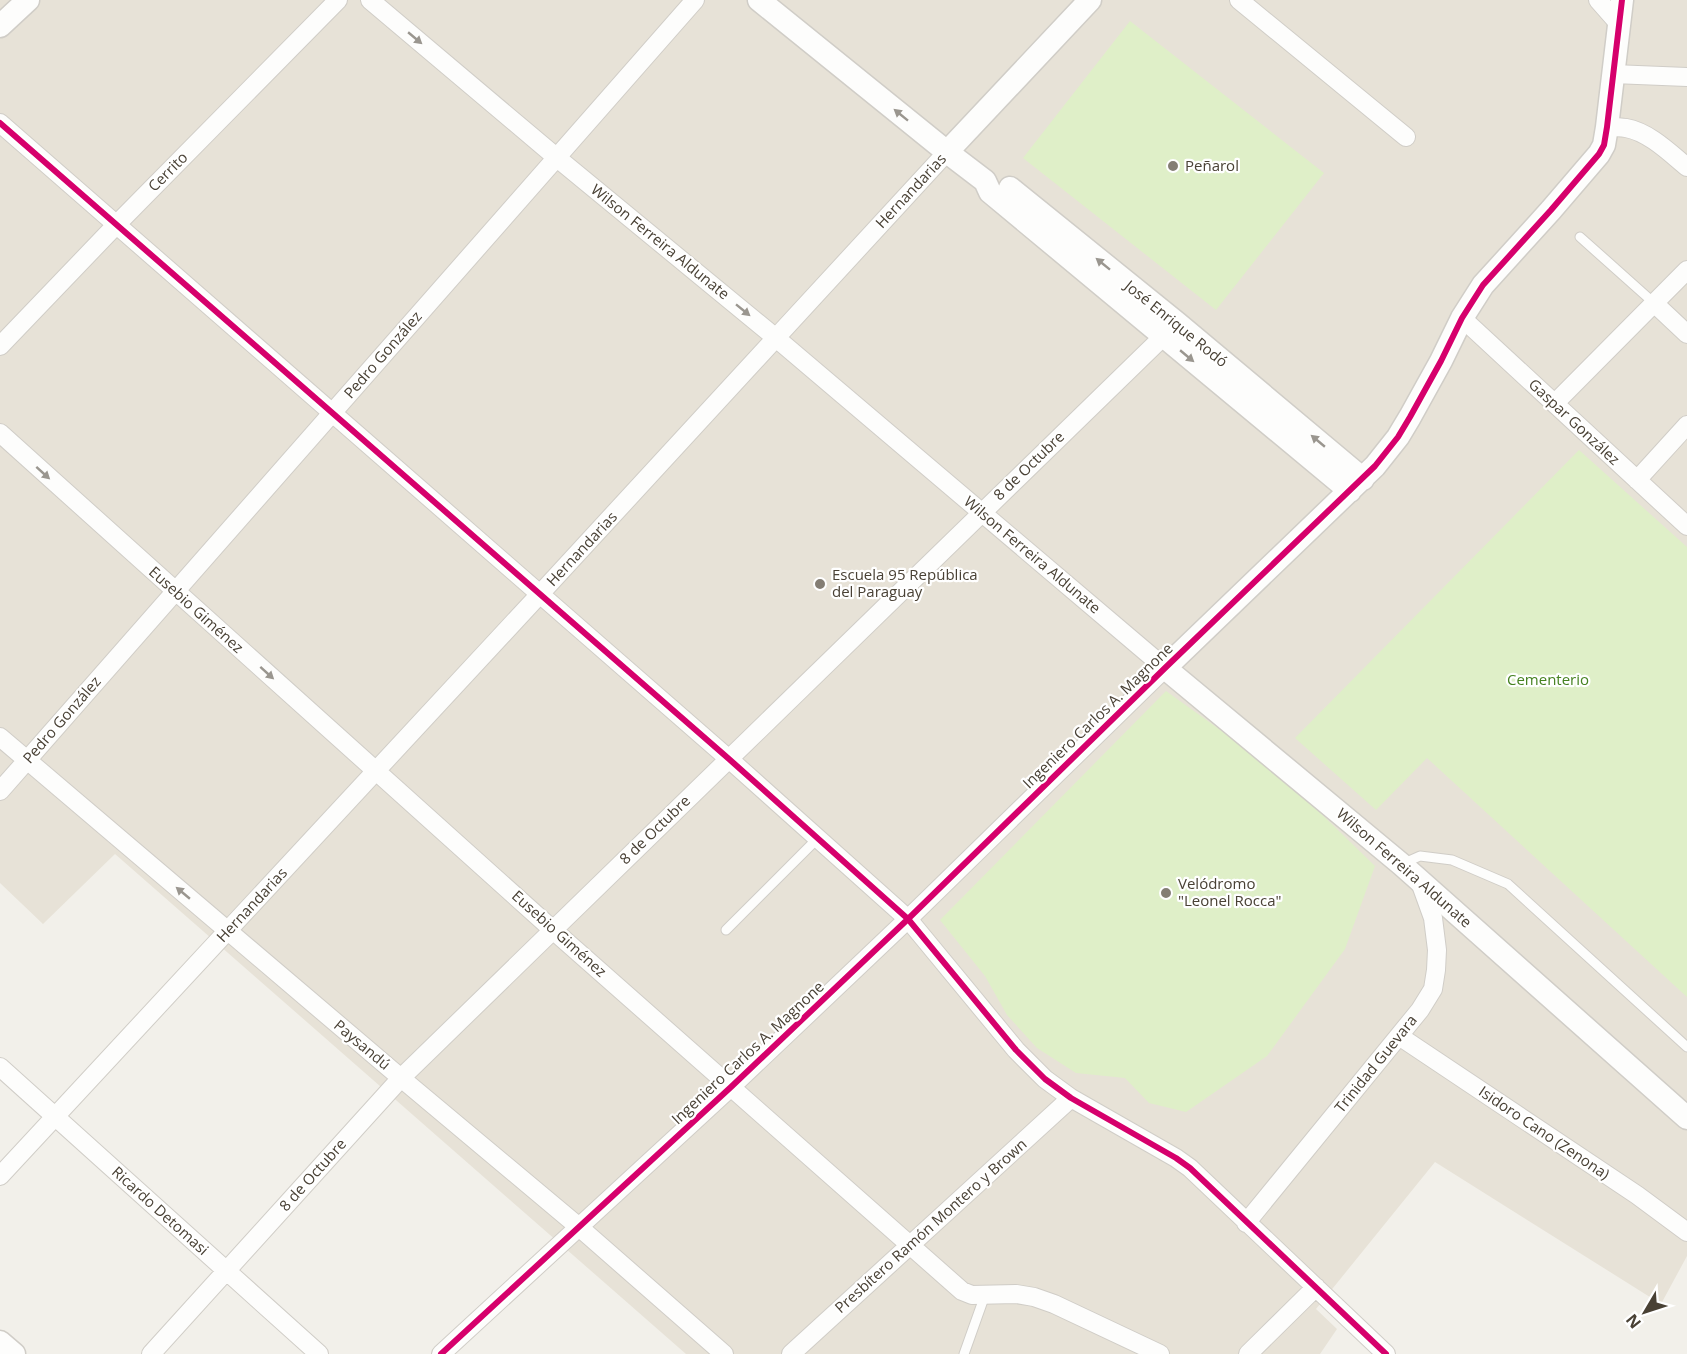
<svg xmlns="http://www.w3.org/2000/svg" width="1687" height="1354" viewBox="0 0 1687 1354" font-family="'Open Sans',sans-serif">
  <rect width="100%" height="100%" fill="#f2f0ea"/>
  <path fill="#e7e2d7" d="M0,0h1687v1256l-26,48 -226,-142 -119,147 21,20 -17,25h-634l-571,-500 -72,70 -43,-41z"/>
  <path fill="#dfefc8" d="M1130,21l194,152 -108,137 -193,-152z
    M1579,450l108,97v450l-260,-239 -51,52 -81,-72z
    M1166,691l110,79 99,96 -30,83 -78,107 -81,56 -37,-9 -24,-25 -49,-5 -39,-25 -30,-33 -22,-39 -45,-56z"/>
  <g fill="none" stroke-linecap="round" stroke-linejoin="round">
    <g stroke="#d0cdc7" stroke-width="11">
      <path id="service" d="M1580,237l74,66
        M1402,864l18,-8 32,4 56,24 179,163
        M726,930l92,-92
        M964,1354l21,-59"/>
    </g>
    <g stroke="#d0cdc7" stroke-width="20">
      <path id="minor" d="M370,0l186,157 220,181 389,330 -257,251 -177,168 -290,267
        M1239,0l167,137
        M1598,0l22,25
        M1613,74l74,3
        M0,123l729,636 179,160 108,131 29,29 26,19 105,60 14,10 196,186
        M1607,127c6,0 13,0 19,1 23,4 44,25 61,39
        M1654,303l33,31
        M1462,318l225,208
        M0,346l117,-122 221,-224
        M1555,403l132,-133
        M0,433l553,497 409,361 10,4 44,-1 18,3 20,7 106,50
        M1637,480l50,-55
        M0,737l401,341 178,149 145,127
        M0,791l695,-791
        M1399,1036l238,159 50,37
        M0,1067l319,287
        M0,1176l540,-582 407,-442
        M1246,1223l174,-213 13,-21 3,-19 1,-20 -4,-32 -13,-36
        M151,1354l250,-276 772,-751
        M791,1354l280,-256
        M1248,1354l68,-67"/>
    </g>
    <g stroke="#d0cdc7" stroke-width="25">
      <path id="tertiary" d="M759,0l188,152 38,29 5,11 360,299
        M1622,0l-15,127 -3,18 -5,9 -48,56 -68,75 -21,33 -21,43 -31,56 -12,20 -23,29 -210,202 236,196 286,254
        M0,26l28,-26
        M947,152l143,-152
        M1010,188l167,135 186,156
        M0,1342l14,12"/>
    </g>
    <use href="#service" stroke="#fdfdfc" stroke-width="9"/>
    <use href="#minor" stroke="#fdfdfc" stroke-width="18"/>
    <use href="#tertiary" stroke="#fdfdfc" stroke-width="22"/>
    <g stroke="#fff" stroke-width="10">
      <path id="cycleway" d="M0,123l729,636 179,160 108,131 29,29 26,19 105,60 14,10 196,186
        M441,1354l290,-267 177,-168 257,-251 210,-202 23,-29 12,-20 31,-56 21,-43 21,-33 68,-75 48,-56 5,-9 3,-18 15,-127"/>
    </g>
    <use href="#cycleway" stroke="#d6006c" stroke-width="6"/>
  </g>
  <defs><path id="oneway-solid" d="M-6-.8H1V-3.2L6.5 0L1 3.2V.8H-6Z" transform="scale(1.5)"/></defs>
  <g fill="#9a968f">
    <use href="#oneway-solid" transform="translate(415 38) rotate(40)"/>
    <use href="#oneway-solid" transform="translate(901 115) rotate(-141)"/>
    <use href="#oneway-solid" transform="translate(1103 264) rotate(-141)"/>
    <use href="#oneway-solid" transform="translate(743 310) rotate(39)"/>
    <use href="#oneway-solid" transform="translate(1187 356) rotate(40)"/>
    <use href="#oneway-solid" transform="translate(1318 441) rotate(-140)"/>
    <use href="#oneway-solid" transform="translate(43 473) rotate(42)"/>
    <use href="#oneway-solid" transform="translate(267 673) rotate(42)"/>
    <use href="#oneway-solid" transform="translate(183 893) rotate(-140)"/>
  </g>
  <g fill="#847e74" stroke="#fff" stroke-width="2">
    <circle cx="1173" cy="166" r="6"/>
    <circle cx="820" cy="584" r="6"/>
    <circle cx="1166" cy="893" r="6"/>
  </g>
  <g text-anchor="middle" stroke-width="4.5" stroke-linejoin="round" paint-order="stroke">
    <g font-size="15" fill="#494135" stroke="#fff" text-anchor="start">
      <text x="1185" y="171">Peñarol</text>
      <text x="832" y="580">Escuela 95 República<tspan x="832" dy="17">del Paraguay</tspan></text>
      <text x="1178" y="889">Velódromo<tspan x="1178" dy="17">"Leonel Rocca"</tspan></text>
    </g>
    <g font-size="15" fill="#494135" stroke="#fff">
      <text transform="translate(168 172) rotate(-45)" y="5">Cerrito</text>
      <text transform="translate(911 191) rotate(-47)" y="5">Hernandarias</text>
      <text transform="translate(660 242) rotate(39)" y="5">Wilson Ferreira Aldunate</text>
      <text transform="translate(1176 324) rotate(39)" y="5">José Enrique Rodó</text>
      <text transform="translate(383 355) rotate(-49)" y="5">Pedro González</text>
      <text transform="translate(1574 422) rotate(43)" y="5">Gaspar González</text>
      <text transform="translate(1029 466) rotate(-44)" y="5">8 de Octubre</text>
      <text transform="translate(582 549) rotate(-47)" y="5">Hernandarias</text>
      <text transform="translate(1032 555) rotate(40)" y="5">Wilson Ferreira Aldunate</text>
      <text transform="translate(196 610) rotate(42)" y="5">Eusebio Giménez</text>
      <text transform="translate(1098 716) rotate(-44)" y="5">Ingeniero Carlos A. Magnone</text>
      <text transform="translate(62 720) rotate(-49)" y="5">Pedro González</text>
      <text transform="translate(655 830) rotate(-44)" y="5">8 de Octubre</text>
      <text transform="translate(1404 868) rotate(41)" y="5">Wilson Ferreira Aldunate</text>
      <text transform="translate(252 905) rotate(-47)" y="5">Hernandarias</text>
      <text transform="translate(559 934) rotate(42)" y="5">Eusebio Giménez</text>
      <text transform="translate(362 1045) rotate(40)" y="5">Paysandú</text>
      <text transform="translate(748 1053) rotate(-43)" y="5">Ingeniero Carlos A. Magnone</text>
      <text transform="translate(1376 1064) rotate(-51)" y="5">Trinidad Guevara</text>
      <text transform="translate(1544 1133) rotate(34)" y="5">Isidoro Cano (Zenona)</text>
      <text transform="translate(313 1175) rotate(-48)" y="5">8 de Octubre</text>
      <text transform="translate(160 1211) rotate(42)" y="5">Ricardo Detomasi</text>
      <text transform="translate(931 1226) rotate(-42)" y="5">Presbítero Ramón Montero y Brown</text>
    </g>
    <g font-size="15" fill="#468221" stroke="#fff">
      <text x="1548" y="685">Cementerio</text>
    </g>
  </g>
  <g transform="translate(1645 1312) rotate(231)" stroke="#ffffff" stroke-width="4.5" paint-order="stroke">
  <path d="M0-4.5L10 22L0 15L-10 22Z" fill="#494135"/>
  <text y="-9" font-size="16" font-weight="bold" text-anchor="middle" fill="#494135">N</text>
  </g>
</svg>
